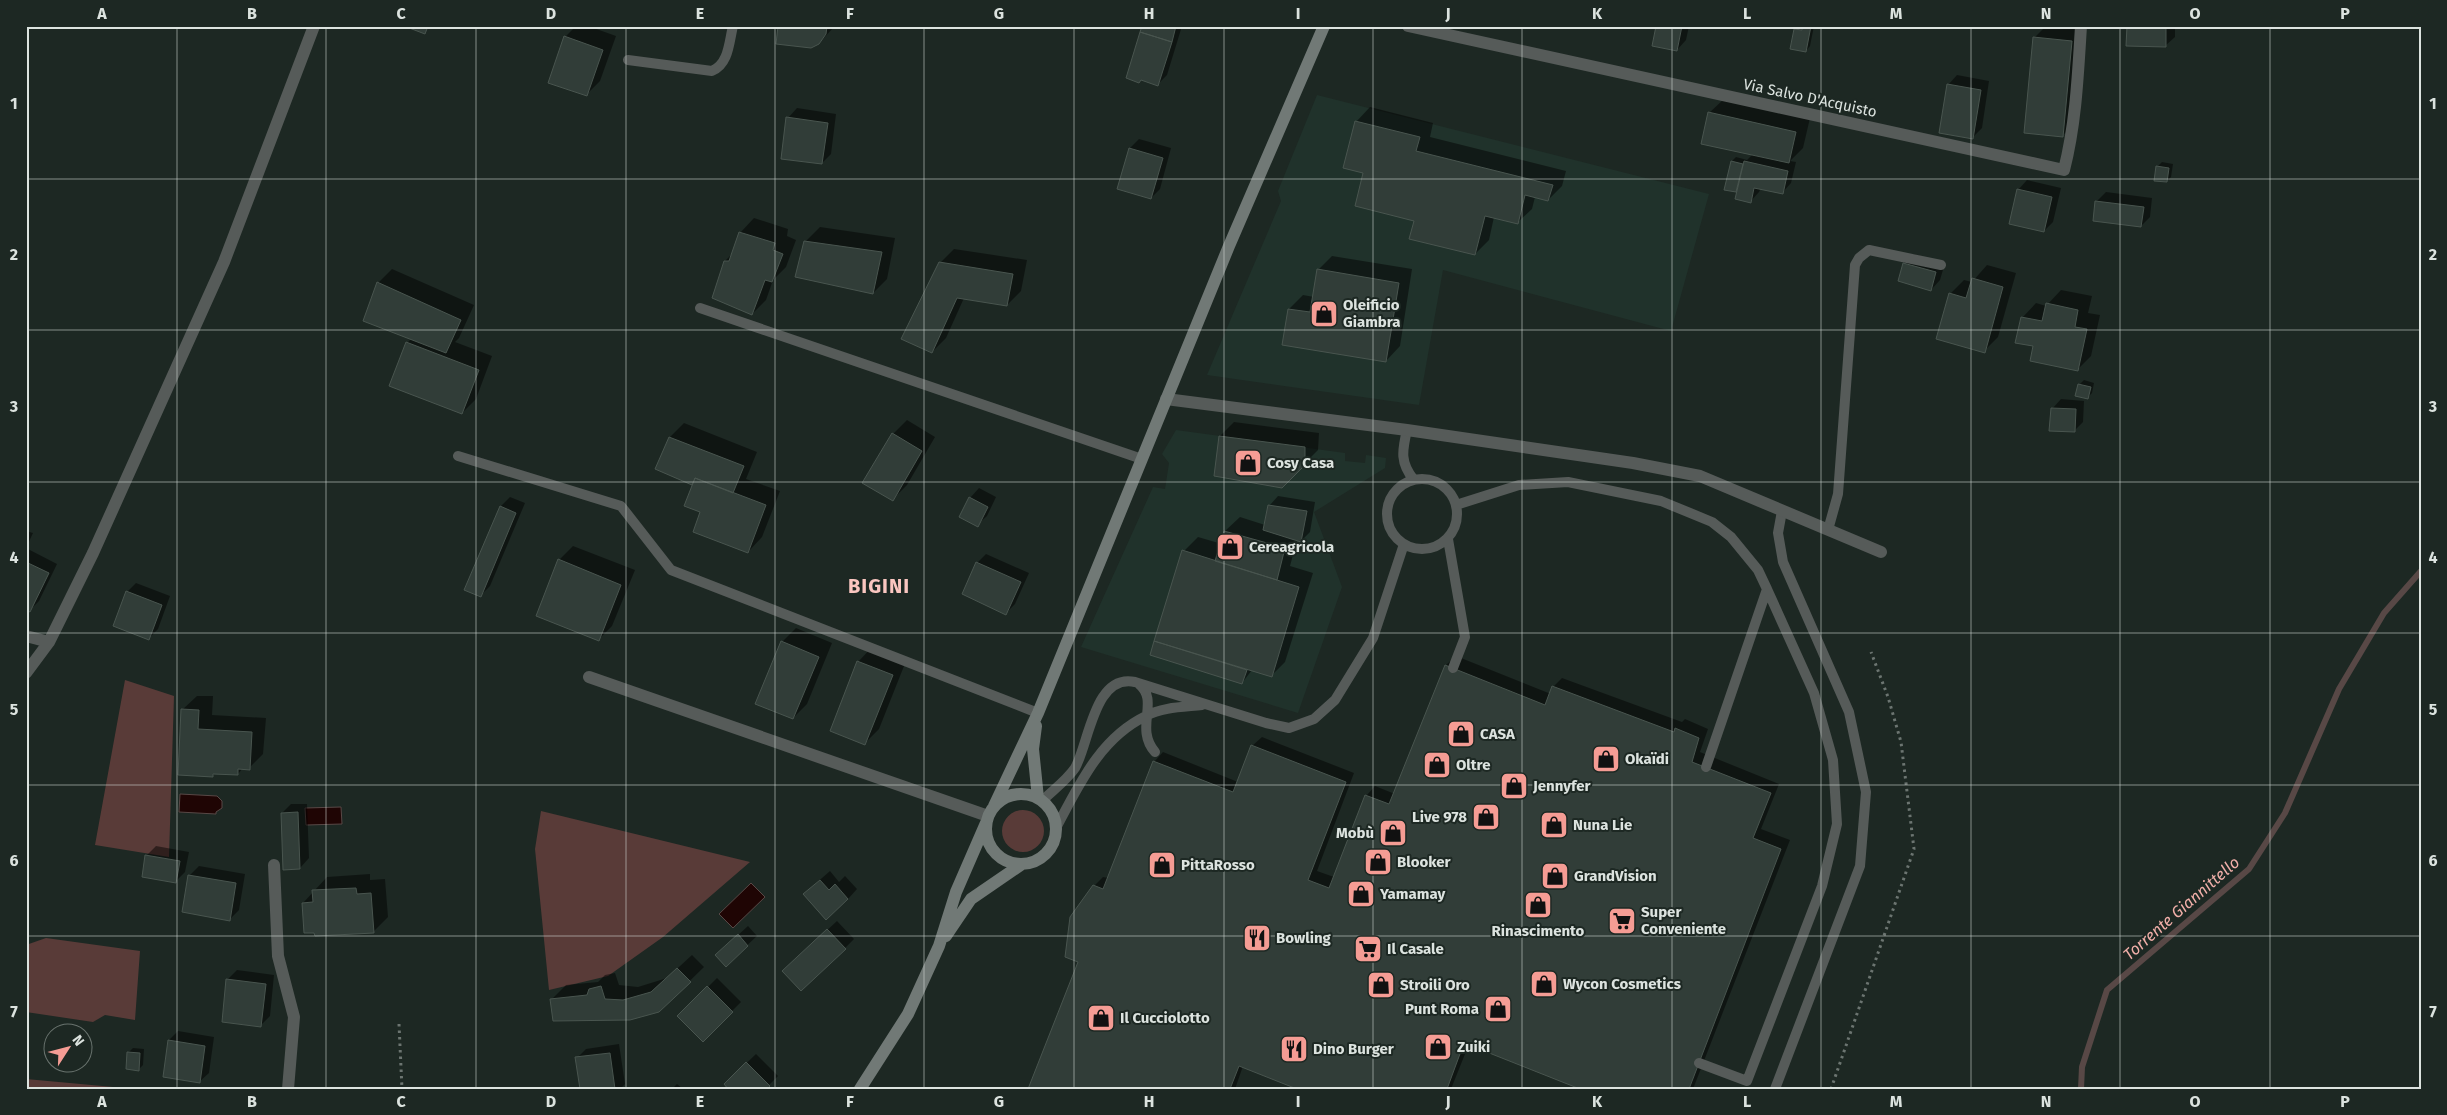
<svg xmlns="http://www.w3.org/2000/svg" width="2447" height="1115" viewBox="0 0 2447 1115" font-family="'Fira Sans',sans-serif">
  <rect width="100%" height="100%" fill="#1d2823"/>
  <path fill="#20322b" d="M1317,95l392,99 -38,137 -228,-61 -24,135 -212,-30 74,-174 -3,-10z
    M1176,430l169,23v8l20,2 1,-8 20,3 -1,10 -71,44 28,75 -44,126 -217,-66 72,-160 12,2 4,-26 -7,-9z"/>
  <path fill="#593b38" d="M125,680l49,16 -5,161 -74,-12z
    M1002 831a21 21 0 1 1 42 0a21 21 0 1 1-42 0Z
    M541,811l209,51 -87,75 -55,39 -59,14 -14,-141z
    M46,938l94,13 -5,69 -30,-5 -12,7 -67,-10v-67z
    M26,1079l109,10h-109z"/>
  <path fill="#1f0504" stroke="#584846" d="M180,794l37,2 5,5v7l-6,4v2l-37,-2z
    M341,807l1,17 -36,1 -1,-17z
    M751,883l14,14 -32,31 -14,-14z"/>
  <path fill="#0007" d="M576,26h12l28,10 -16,45 -14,14 -21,-58z
    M779,26h56l-16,17z
    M1143,26h39l-15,49 -9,9z
    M1657,26h32l-3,14 -9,10z
    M1798,26h16l-4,20 -4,5 -11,-21z
    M2046,26l39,1 -8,95 -15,14 -28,-98z
    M2128,26h47v11l-10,9z
    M1957,75l32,6 -7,47 -10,10 -24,-53z
    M1724,99l86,19 -7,30 -13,13 6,1 -5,21 -9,10 -21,-5 -2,4 -9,10 -11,-14 -3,3 -4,-30 4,-4 11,3 6,-6 -44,-41z
    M1370,107l63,16 -3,14 136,34 -4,15 -14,14 -13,-3 -3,12 -15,14 -23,-6 -5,23 -14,14 -60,-34 -51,-48 -8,-50z
    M797,108l39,6 -5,40 -9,9 -34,-45z
    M1139,139l32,9 -11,41 -9,9 -21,-50z
    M2162,162l11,2 -2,13 -4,4 -10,-14z
    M2027,180l34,8 -8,34 -9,9 -26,-41z
    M2106,192l46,6 -2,19 -9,9 -45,-24z
    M754,218l34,11 -1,7 9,4 -10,27 -13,13 -7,20 -14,14 -27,-53 7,-7 8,-21z
    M820,227l75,11 -8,41 -14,14 -67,-52z
    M954,249l73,11 -6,31 -14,14 -43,-7 -18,40 -14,14 8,-89z
    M1913,254l32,9 -5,17 -9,10 -27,-27z
    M1332,256l80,13 -12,77 -14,15 -97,-52 14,-14 11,2 4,-27z
    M1987,265l29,8 -18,64 -14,14 -34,-57 14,-14 8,2z
    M392,269l82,36 -15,33 -4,4 37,14 -16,43 -14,14 -55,-70 5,-5 -34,-55z
    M2061,290l31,6 -4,17 12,2 -9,41 -14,14 -43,-25 -12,-27 14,-15 10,3z
    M2084,380l10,3 -2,10 -5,5 -7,-14z
    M2061,399l23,2 -1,21 -9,9 -22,-22z
    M907,420l28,17 -28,48 -15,15 1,-66z
    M1234,422l85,11 -1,17 -37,37 -61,-51z
    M684,423l73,29 -11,27 34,12 -18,46 -14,15 -46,-40 -8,-27 -37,-16 13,-32z
    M979,488l17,9 -9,19 -10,9 -7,-27z
    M1278,496l37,6 -5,30 -9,9 -4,-1 -7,26 23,7 -28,89 -14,14 -19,-6 -10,13 -90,-29 32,-103 14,-14 24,7 3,-13 15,-14 25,8 4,-19z
    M510,497l15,6 -35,83 -9,9 20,-89z
    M26,531l7,2 -7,15z
    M573,546l62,24 -23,56 -14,14 -39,-80z
    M26,548l31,16 -18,37 -9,9 -4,-1z
    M986,554l43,19 -14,31 -9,9 -29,-50z
    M136,583l34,13 -12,33 -9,9 -22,-46z
    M796,628l36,15 -25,61 -14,14 -11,-76z
    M872,647l34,14 -27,68 -14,14 -7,-81z
    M1456,656l95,38 2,-7 9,-9 120,44 3,-3 23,10 -8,23 79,32 -18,45 29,11 -97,249h-110l-114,-45 -18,45h-150l-58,-23 -8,23h-206l50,-128 15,-75 9,-9 5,1 46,-116 9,-10 75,30 14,-36 10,-9 92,36 -37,98 17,6 32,-81 9,-10 20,8 51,-129z
    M197,696h16l-1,19 54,3 -3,36 -14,14h-6l-5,6 -22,-1 -4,3 -30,-66z
    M291,804h16l2,54 -9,10 -18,-55z
    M156,846l33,6 -4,20 -9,9 -33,-5 4,-21z
    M199,866l46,8 -6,36 -10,10 -39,-45z
    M830,871l9,11 6,-6 12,13 -9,10 -34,-14z
    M370,874v6l15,-1 3,38 -14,14 -71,-28 24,-26z
    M837,921l17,18 -9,9 -52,14z
    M748,926l9,10 -31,29v-19z
    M692,955l12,12 -45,44 -107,-12 14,-14 32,-3 7,-7 10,-2 4,12 19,2 29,-9z
    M237,970l37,5 -4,41 -9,9 -34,-45z
    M717,978l24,24 -38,38 -24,-24z
    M178,1031l36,6 -5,36 -10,9 -30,-42z
    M619,1044l6,40 -5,5h-39l-4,-31 9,-9z
    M133,1048l11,1 -1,16 -5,5 -9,-18z
    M756,1054l22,22 -13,13 -40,-5z
    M677,1084l6,5h-11z"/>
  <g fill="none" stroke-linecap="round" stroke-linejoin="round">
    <path stroke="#584846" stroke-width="6" d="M2081,1089l1,-22 25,-77 142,-121 36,-56 54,-124 45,-76 37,-42"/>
  </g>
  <path fill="#313d38" stroke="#49554f" d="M404,26h24l-3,8z
    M778,26h49l-1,8 -7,10 -8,4 -35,-4z
    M1142,26h34l-4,16 -32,-10z
    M1656,26h26l-5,25 -25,-5z
    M1802,26h9l-5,26 -16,-3 4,-20 8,1z
    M2127,26h39v21l-40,-1z
    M1140,32l32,10 -14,44 -17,-6 -2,3 -13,-5z
    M564,36l39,14 -16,46 -39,-13z
    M2033,37l39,4 -9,96 -39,-4z
    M1947,84l34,6 -8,49 -34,-6z
    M1708,112l88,20 -7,31 -88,-19z
    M786,117l42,6 -6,41 -41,-5z
    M1355,121l65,16 -4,14 137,34 -5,16 -23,-6 -7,29 -33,-8 -10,39 -66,-16 5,-18 -59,-15 8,-33 -20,-5z
    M1129,148l34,10 -12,41 -34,-10z
    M1731,161l12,3 -7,28 -12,-2z
    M1744,161l44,10 -5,23 -29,-6 -3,15 -16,-4z
    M2156,166l13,2 -2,14 -13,-1z
    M2017,189l35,8 -8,35 -35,-8z
    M2095,201l49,6 -3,20 -48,-6z
    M739,232l36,11 -2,7 10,4 -11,28 -7,-2 -13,35 -40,-17 12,-37h5z
    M804,241l78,11 -9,42 -78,-17z
    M939,262l74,12 -6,32 -50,-8 -25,55 -31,-14z
    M1903,263l33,9 -5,19 -33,-10z
    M1317,269l82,14 -13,79 -104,-17 6,-36 22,3z
    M1972,278l31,9 -18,66 -49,-14 13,-46 17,5z
    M377,282l84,38 -15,33 -83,-32z
    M2046,303l32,7 -3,17 12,2 -9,42 -48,-10 3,-15 -18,-3 6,-26 21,4z
    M406,342l73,28 -17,44 -73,-28z
    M2078,384l13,3 -3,12 -13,-3z
    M2051,408l25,1 -1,23 -26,-1z
    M892,433l30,18 -29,50 -31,-18z
    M1219,436l86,11v18l-23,23 -68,-12z
    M669,437l75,29 -11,27 -38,-15 -3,7 -37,-16z
    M695,478l71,27 -18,48 -55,-21 7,-20 -16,-6z
    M969,497l19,10 -10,20 -19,-10z
    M1268,505l39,6 -6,31 -38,-12z
    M500,506l16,7 -35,84 -17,-7z
    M1224,531l61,17 -8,32 -62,-19z
    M1182,550l117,37 -27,90 -118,-36z
    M558,559l63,26 -22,56 -63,-25z
    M26,562l23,11 -19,39 -4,-2z
    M976,562l45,20 -15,33 -44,-21z
    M126,591l36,14 -13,35 -36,-14z
    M781,641l38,16 -26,62 -38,-15z
    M1154,641l93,29 -5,14 -92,-29z
    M857,661l36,14 -28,70 -35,-14z
    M1445,665l100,40 7,-19 122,46 1,-4 24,10 -7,24 79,31 -18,45 28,11 -92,240h-109l-116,-46 -17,46h-150l-58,-23 -9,23h-202l50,-127 -13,-5 5,-40 23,-32 10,4 50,-128 80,31 18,-47 95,37 -38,98 21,8 36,-93 24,9z
    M181,709l18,1 -1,19 54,3 -2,38 -12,-1v6l-25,-1v3l-35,-2z
    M298,812l2,57 -17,1 -2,-57z
    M145,855l35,6 -4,22 -34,-6z
    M188,875l48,8 -6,38 -48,-9z
    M820,880l9,10 6,-6 13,15 -22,21 -23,-26z
    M356,888l1,6 14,-1 3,40 -59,3 -1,-3h-10l-2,-30 11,-1 -1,-12z
    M827,929l19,20 -45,42 -19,-20z
    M738,934l10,12 -22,21 -11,-12z
    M677,968l14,14 -32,30 -29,8 -77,1 -3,-22 37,-4 2,-6 12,-3 4,13 18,1 28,-8z
    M226,979l40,5 -5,43 -39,-5z
    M707,986l26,26 -30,30 -26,-26z
    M168,1040l37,6 -5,37 -37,-6z
    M127,1052l13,1 -1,18 -13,-2z
    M610,1053l5,36h-35l-5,-32z
    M746,1062l24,24 -3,3h-39l-4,-5z"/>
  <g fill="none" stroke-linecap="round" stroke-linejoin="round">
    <path stroke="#6c7571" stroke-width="3" stroke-dasharray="2.5 4" stroke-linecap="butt" d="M399,1024l3,65
      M1831,1089l83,-240 -13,-107 -13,-45 -17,-45"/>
    <path stroke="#565b59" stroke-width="10" d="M628,60l84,11c17,-7 17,-29 21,-45
      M700,308l442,151
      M1407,430c-5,21 -7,33 7,50
      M458,456l163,50 50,64 367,143
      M1387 514a35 35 0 1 1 70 0a35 35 0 1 1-70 0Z
      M1456,505l63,-20 49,-3 93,19 51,21 19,15 27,33 9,19 -61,178
      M1828,530l10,-36 17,-229 4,-7 10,-8 72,15
      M1448,539l17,98 -12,31
      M1139,684c21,17 -5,44 16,68
      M1042,801c10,-10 25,-21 33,-33 14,-24 19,-95 60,-86l131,41 23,5 25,-9 21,-19 38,-62 31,-94
      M1056,828c23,-43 44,-90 90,-112 16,-9 38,-9 56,-11
      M1699,1063l48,18 75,-195 15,-62 -4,-64 -19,-67 -47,-104
      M1775,1089l85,-223 6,-74 -17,-80 -66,-150 -5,-29 4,-22"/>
    <path stroke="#565b59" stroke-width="12" d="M1408,26l656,144c12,-47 14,-96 17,-144
      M1166,399l241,31 226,33 67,13 181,76
      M26,636l23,6
      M26,673l23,-31 44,-89 131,-291 90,-236
      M589,677l399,139
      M274,865l4,91 16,61 -6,72"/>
    <path stroke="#717976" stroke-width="12" d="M1036,726l-3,23 5,49
      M986 829a35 35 0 1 1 70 0a35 35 0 1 1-70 0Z
      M994,806l44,-93 191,-467 95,-220
      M946,936l25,-37 51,-35
      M860,1089l48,-75 31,-68 17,-54 30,-69"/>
  </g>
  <path fill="none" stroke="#dce3df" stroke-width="1" stroke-opacity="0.55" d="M177,26v1063M326,26v1063M476,26v1063M626,26v1063M775,26v1063M924,26v1063M1074,26v1063M1224,26v1063M1373,26v1063M1522,26v1063M1672,26v1063M1821,26v1063M1971,26v1063M2120,26v1063M2270,26v1063M26,179h2395M26,330h2395M26,482h2395M26,633h2395M26,785h2395M26,936h2395"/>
  <defs>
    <g id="shop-square" transform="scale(1.4375)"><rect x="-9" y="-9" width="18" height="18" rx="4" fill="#f59c94" stroke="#1d2823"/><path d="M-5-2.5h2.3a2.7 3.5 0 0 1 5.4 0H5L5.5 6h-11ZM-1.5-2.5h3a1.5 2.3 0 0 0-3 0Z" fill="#111"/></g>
    <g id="supermarket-square" transform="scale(1.4375)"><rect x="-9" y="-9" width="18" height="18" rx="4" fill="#f59c94" stroke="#1d2823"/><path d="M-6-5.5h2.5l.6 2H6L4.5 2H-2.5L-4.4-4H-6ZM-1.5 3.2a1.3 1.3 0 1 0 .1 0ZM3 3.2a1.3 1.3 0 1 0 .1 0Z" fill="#111"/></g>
    <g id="restaurant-square" transform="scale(1.4375)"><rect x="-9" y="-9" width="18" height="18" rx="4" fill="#f59c94" stroke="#1d2823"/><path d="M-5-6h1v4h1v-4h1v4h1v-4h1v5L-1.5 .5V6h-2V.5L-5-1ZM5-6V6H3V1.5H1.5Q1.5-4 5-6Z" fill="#111"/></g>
  </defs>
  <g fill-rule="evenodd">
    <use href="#shop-square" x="1324" y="314"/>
    <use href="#shop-square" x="1248" y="463"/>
    <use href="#shop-square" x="1230" y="547"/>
    <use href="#shop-square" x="1461" y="734"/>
    <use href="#shop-square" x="1606" y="759"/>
    <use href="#shop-square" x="1437" y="765"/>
    <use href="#shop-square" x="1514" y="786"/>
    <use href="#shop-square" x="1486" y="817"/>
    <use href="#shop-square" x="1554" y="825"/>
    <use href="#shop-square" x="1393" y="833"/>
    <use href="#shop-square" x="1378" y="862"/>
    <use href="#shop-square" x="1162" y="865"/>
    <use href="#shop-square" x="1555" y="876"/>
    <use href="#shop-square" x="1361" y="894"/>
    <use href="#shop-square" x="1538" y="905"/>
    <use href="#supermarket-square" x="1622" y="921"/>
    <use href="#restaurant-square" x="1257" y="938"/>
    <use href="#supermarket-square" x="1368" y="949"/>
    <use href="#shop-square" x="1544" y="984"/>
    <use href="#shop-square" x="1381" y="985"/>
    <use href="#shop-square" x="1498" y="1009"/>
    <use href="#shop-square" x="1101" y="1018"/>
    <use href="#shop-square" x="1438" y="1047"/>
    <use href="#restaurant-square" x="1294" y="1049"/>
  </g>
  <g text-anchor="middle" stroke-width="4" stroke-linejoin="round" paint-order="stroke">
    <g font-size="15" fill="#dce3df" stroke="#1d2823">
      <text transform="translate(1810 98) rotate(12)" y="5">Via Salvo D'Acquisto</text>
    </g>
    <g font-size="15" font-weight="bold" fill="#dce3df" stroke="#1d2823" text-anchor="start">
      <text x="1343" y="310">Oleificio<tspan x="1343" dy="17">Giambra</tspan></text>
      <text x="1267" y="468">Cosy Casa</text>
      <text x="1249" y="552">Cereagricola</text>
      <text x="1480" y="739">CASA</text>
      <text x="1625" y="764">Okaïdi</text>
      <text x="1456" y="770">Oltre</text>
      <text x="1533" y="791">Jennyfer</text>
      <text x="1467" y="822" text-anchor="end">Live 978</text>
      <text x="1573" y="830">Nuna Lie</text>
      <text x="1374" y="838" text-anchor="end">Mobù</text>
      <text x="1397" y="867">Blooker</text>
      <text x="1181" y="870">PittaRosso</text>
      <text x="1574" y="881">GrandVision</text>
      <text x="1380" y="899">Yamamay</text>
      <text x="1641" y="917">Super<tspan x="1641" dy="17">Conveniente</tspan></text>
      <text x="1538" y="936" text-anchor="middle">Rinascimento</text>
      <text x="1276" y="943">Bowling</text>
      <text x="1387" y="954">Il Casale</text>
      <text x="1563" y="989">Wycon Cosmetics</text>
      <text x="1400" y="990">Stroili Oro</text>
      <text x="1479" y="1014" text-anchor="end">Punt Roma</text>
      <text x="1120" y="1023">Il Cucciolotto</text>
      <text x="1457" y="1052">Zuiki</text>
      <text x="1313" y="1054">Dino Burger</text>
    </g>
    <g font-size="16" font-style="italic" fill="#f1afa9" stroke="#1d2823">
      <text transform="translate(2181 908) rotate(-41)" y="6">Torrente Giannittello</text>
    </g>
    <g font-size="20" font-weight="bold" letter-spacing="1" fill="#fac6c0" stroke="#1d2823">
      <text x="879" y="593">BIGINI</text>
    </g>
  </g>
  <rect width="2447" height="1115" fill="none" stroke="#1d2823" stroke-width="55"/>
  <g transform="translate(68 1048) rotate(54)"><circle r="24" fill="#1d2823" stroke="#69736e"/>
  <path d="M0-4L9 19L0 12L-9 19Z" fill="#f59c94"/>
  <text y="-8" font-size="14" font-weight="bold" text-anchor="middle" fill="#dce3df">N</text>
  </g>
  <rect x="28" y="28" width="2392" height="1060" fill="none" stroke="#dce3df" stroke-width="2"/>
  <g font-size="16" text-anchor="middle" font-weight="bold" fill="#dce3df">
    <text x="102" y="19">A</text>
    <text x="252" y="19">B</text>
    <text x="401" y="19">C</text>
    <text x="551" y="19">D</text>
    <text x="700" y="19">E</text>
    <text x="850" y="19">F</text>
    <text x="999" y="19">G</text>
    <text x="1149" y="19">H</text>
    <text x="1298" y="19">I</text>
    <text x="1448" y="19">J</text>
    <text x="1597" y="19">K</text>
    <text x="1747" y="19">L</text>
    <text x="1896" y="19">M</text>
    <text x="2046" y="19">N</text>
    <text x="2195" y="19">O</text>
    <text x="2345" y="19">P</text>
    <text x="14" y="109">1</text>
    <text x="2433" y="109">1</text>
    <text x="14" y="260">2</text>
    <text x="2433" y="260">2</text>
    <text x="14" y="412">3</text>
    <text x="2433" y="412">3</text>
    <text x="14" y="563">4</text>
    <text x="2433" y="563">4</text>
    <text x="14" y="715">5</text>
    <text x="2433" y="715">5</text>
    <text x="14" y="866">6</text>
    <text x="2433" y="866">6</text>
    <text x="14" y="1017">7</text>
    <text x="2433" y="1017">7</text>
    <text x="102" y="1107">A</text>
    <text x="252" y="1107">B</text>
    <text x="401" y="1107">C</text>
    <text x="551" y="1107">D</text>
    <text x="700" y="1107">E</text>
    <text x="850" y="1107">F</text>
    <text x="999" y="1107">G</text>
    <text x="1149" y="1107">H</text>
    <text x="1298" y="1107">I</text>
    <text x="1448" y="1107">J</text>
    <text x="1597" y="1107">K</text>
    <text x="1747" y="1107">L</text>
    <text x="1896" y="1107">M</text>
    <text x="2046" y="1107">N</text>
    <text x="2195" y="1107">O</text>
    <text x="2345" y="1107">P</text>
  </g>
</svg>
